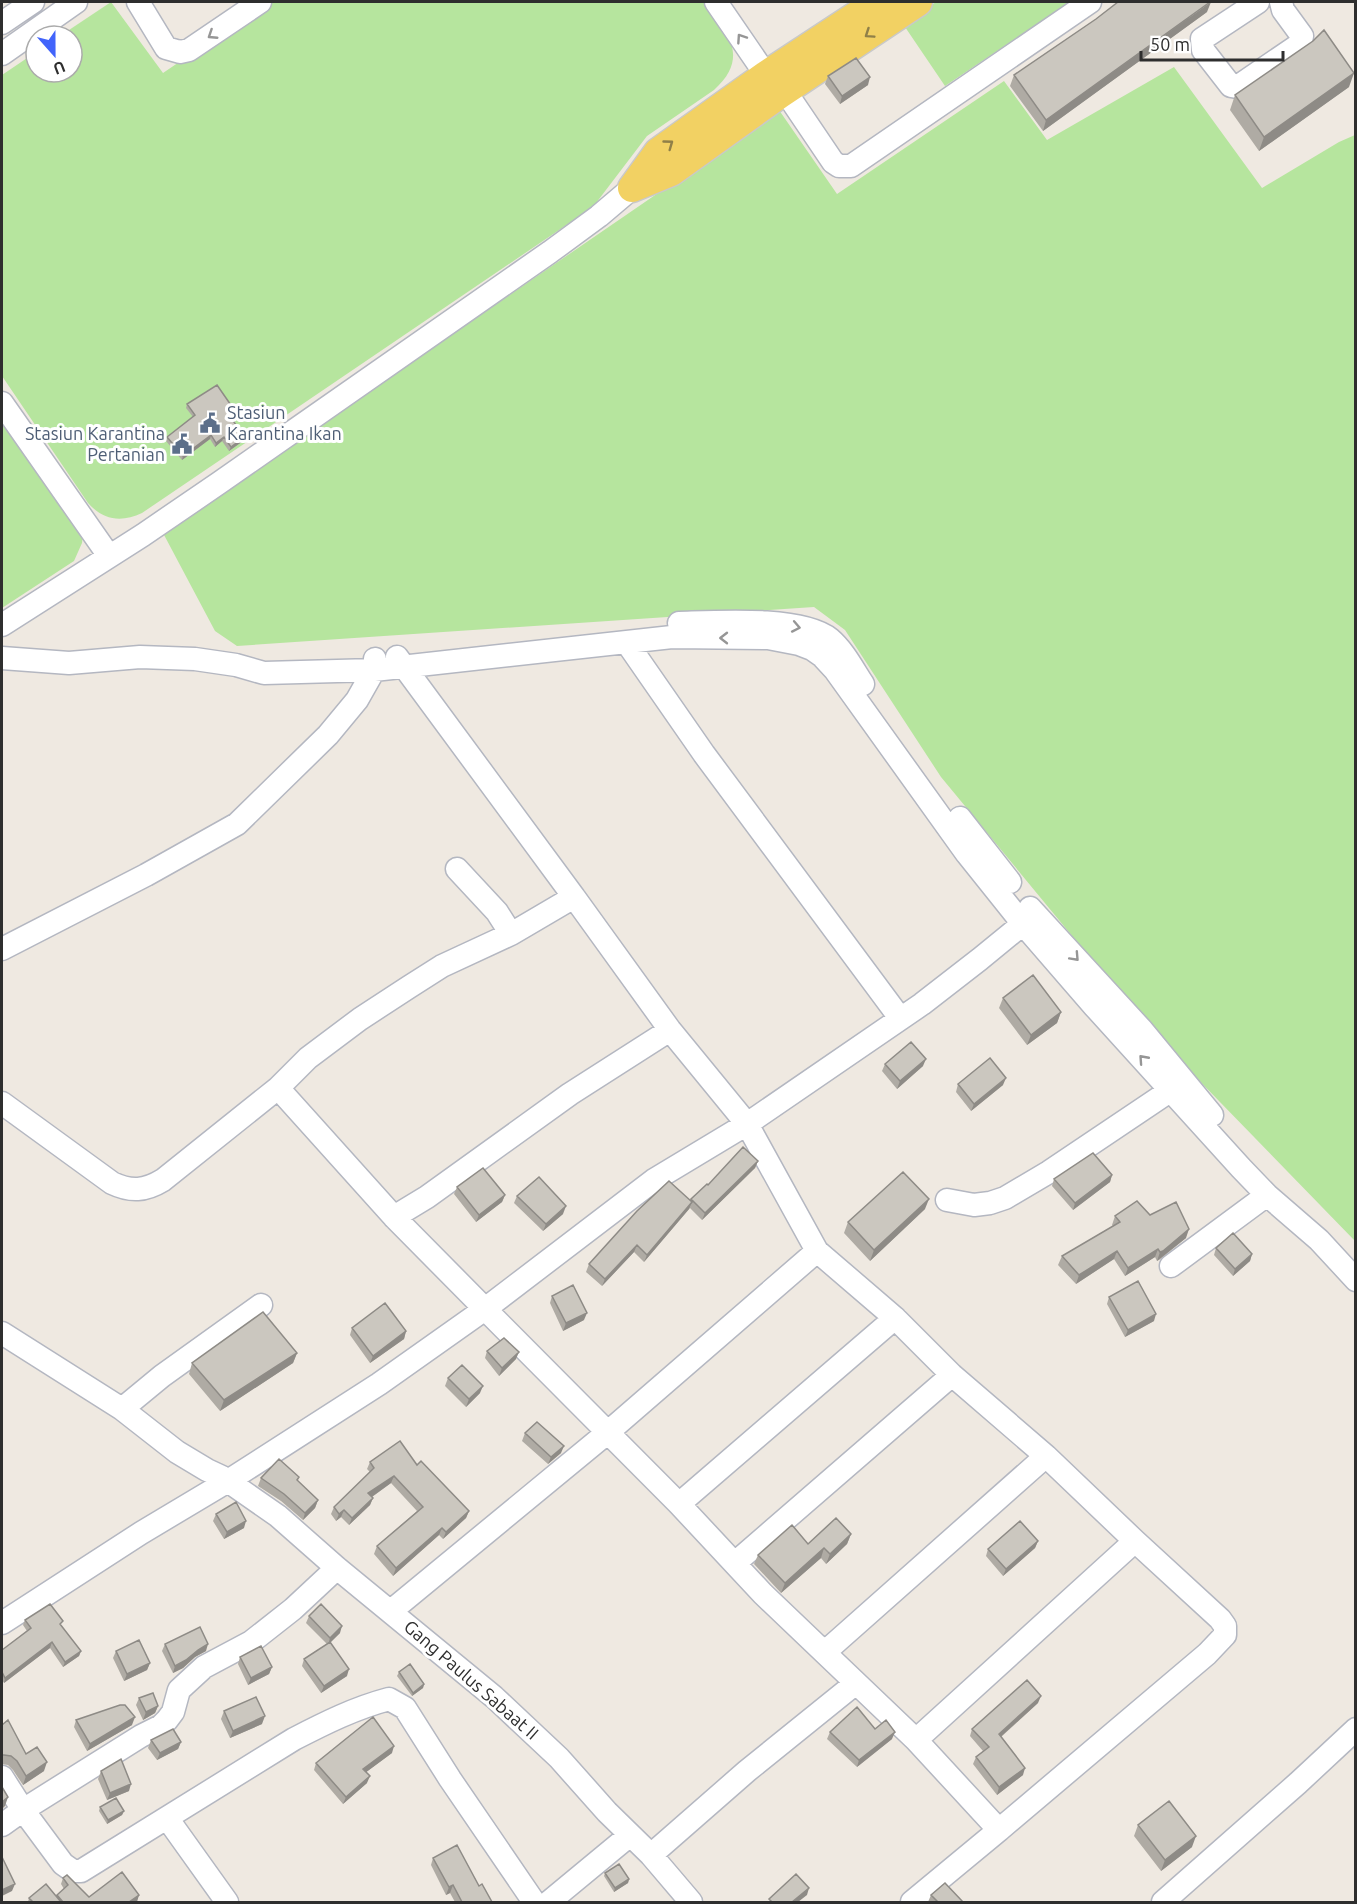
<svg xmlns="http://www.w3.org/2000/svg" width="1357" height="1904" viewBox="0 0 1357 1904" font-family="Ubuntu,sans-serif">
  <rect width="100%" height="100%" fill="#efe9e1"/>
  <path fill="#b6e59e" d="M111,2l52,71 105,-71h441c20,32 40,57 5,88l-67,46 -54,71 -451,306c-21,10 -39,7 -54,-10l-86,-127v-301l34,-23v20h36v-36h-12z
    M936,2h134l-125,84 -42,-62z
    M1174,67l88,121 77,-46 16,-7v1106l-207,-213 -207,-251 -96,-147 -31,-23 -577,39 -22,-15 -52,-98 616,-423 58,84 167,-113 43,59z
    M2,408l81,126 -1,9 -8,18 -72,47z"/>
  <g fill="none" stroke-linecap="round" stroke-linejoin="round">
    <g stroke="#b4b7c1" stroke-width="25">
      <path id="minor" d="M138,2l28,46 14,4 9,-2 71,-48
        M716,2l50,73
        M1258,2l-56,37 1,11 28,36 6,1 63,-43 2,-8 -19,-26 -2,-8
        M2,23l31,-21
        M2,54l74,-52
        M785,91l48,71 6,4h12l239,-164
        M2,403l107,153
        M679,623c36,-1 123,-7 151,16 14,12 23,30 33,45
        M2,625l141,-90 76,-52 331,-231 49,-36 33,-28
        M627,643l77,111 196,264
        M397,657l177,240
        M2,658l67,5 71,-6 55,2 41,6 28,8 110,-3 298,-33 96,1 31,6 13,5 10,7 13,14 132,184 56,70 71,82 147,162 26,27 52,45 37,40
        M960,818l50,64
        M457,869l40,43 14,22
        M1030,908l112,122 70,85
        M2,949l144,-74 91,-51 91,-89 29,-35 17,-30 1,-11
        M2,1103l110,80c19,9 33,8 51,-3l115,-92
        M947,1200l27,5 16,-2 15,-5 44,-26 134,-90
        M394,1217l33,-20 143,-103 100,-64
        M1171,1266l96,-71
        M2,1333l120,76 55,43 30,18 15,7 56,39 59,52 157,129 65,61 48,54 44,43 40,47
        M122,1409l40,-33 99,-71
        M679,1504l216,-186
        M735,1563l217,-188
        M391,1611l216,-178 210,-182
        M2,1623l139,-90 87,-52 151,-97 106,-75 -91,-92 -116,-129 30,-30 52,-39 49,-32 33,-21 69,-32 63,-37 96,133 77,94 175,-120 58,-45 55,-45
        M825,1652l221,-196
        M916,1740l219,-199
        M2,1777l21,33 118,-74 20,-10 6,-6 6,-8 6,-22 25,-23 47,-25 42,-33 44,-41
        M167,1818l60,84
        M2,1825l21,-15 40,54 10,7h8l213,-132c31,-16 61,-31 95,-40l16,9 45,71 84,123
        M651,1855l96,-84 109,-88
        M549,1902l81,-67
        M912,1902l87,-72 -83,-90 -153,-146 -84,-90 -194,-195 169,-129 93,-56 70,127 78,67 57,57 94,81 89,85 85,78 5,7v9l-18,19 -208,176
        M1163,1902l135,-119 58,-54"/>
    </g>
    <g stroke="#c9c9c9" stroke-width="31">
      <path id="major" d="M632,188l39,-16 109,-78 138,-92
        M632,188l26,-36 108,-77 111,-73"/>
    </g>
    <use href="#minor" stroke="#fff" stroke-width="22"/>
    <use href="#major" stroke="#f2d163" stroke-width="28"/>
  </g>
  <path fill="#afaba4" d="M1207,12l-164,119 -33,-45 4,-11z
    M828,76l40,9 -28,19 -15,-20z
    M1349,87l-90,64 -29,-41 5,-15z
    M187,404l48,7 -2,4 -2,2 13,20 -1,4 -14,10 -7,-10 -7,6 -5,-8 -28,21 -16,-19 1,-4 26,-20 -7,-9z
    M1003,998l58,14 -4,11 -30,22 -28,-37z
    M885,1064l38,2 -26,23 -15,-18z
    M958,1084l45,1 -32,26 -15,-19z
    M758,1161l-3,7 -53,52 -12,-12 -46,54 -10,-10 -32,34 -16,-14 3,-8 102,-63v-2l17,-14z
    M1112,1175l-2,7 -37,28 -21,-24 2,-7z
    M457,1187l48,8 -3,7 -26,20 -22,-28z
    M517,1196l46,18 -20,17 -29,-28z
    M925,1209l-55,52 -26,-28 4,-11z
    M1150,1215l36,23 -27,22 -2,1 -2,-4 -30,19 -11,-17 -38,25 -18,-19 4,-9 51,-30 -1,-1 3,-9z
    M1216,1248l36,6 -2,7 -17,15 -19,-21z
    M552,1296l32,24 -21,11 -13,-28z
    M1109,1297l45,24 -29,16 -18,-33z
    M352,1328l54,3 -2,8 -34,24 -20,-28z
    M487,1351l29,8 -17,17 -14,-18z
    M297,1353l-4,10 -73,48 -31,-37 3,-11z
    M448,1378l32,15 -14,14 -21,-21z
    M525,1433l36,20 -13,11 -26,-23z
    M370,1462l47,3 52,46 -3,7 -23,21 -4,-4 -46,41 -19,-22 3,-8 40,-35 -26,-28 -19,14 1,1 -3,7 -21,20 -8,-8 -5,4 -5,-7 3,-7 36,-35 -3,-3z
    M261,1478l37,3 20,19 -3,8 -12,12 -22,-19 -23,-15z
    M216,1514l28,14 -20,11 -11,-18z
    M851,1534l-4,10 -21,20 -5,-6 -40,35 -27,-29 4,-9z
    M1038,1541l-3,7 -32,28 -17,-20 2,-7z
    M309,1616l31,17 -10,9 17,34 -26,17 -19,-27 2,-7 23,-15 -21,-21z
    M25,1620l36,6 20,25 -2,5 -16,11 -13,-19 -46,35 -2,-3v-30l25,-19 -4,-6z
    M165,1644l41,7 -11,6 -12,11 -10,5 -11,-22z
    M116,1651l34,12 -3,7 -23,11 -11,-23z
    M240,1657l32,10 -3,7 -21,11 -10,-21z
    M399,1672l25,12 -1,4 -11,8 -15,-20z
    M139,1698l19,8 -3,7 -12,7 -7,-15z
    M1038,1703l-37,34 22,38 -26,20 -24,-31 3,-7 7,-6 -13,-15 2,-7z
    M224,1711l38,13 -32,14 -9,-19z
    M76,1720l56,5 -45,26 -13,-24z
    M2,1725l24,29 18,17 -21,14 -10,-15 -5,-5 -6,-1z
    M875,1729l17,10 -35,28 -30,-28 3,-7z
    M151,1740l30,2 -3,7 -21,11 -9,-12z
    M392,1753l-26,19 1,11 -24,21 -29,-34 2,-7z
    M101,1771l28,20 -22,9 -9,-21z
    M100,1807l24,4 -2,4 -15,9 -8,-13z
    M1138,1825l54,22 -31,24 -27,-35z
    M433,1858l46,28 13,16h-37l-5,-9 -4,2 -15,-30z
    M605,1873l24,6 -1,4 -14,9 -10,-16z
    M63,1878l26,19 50,-2 -3,7h-108l1,-4 27,-2 8,-7 -3,-5z
    M931,1895l32,7h-35z"/>
  <path fill="#8e8b86" d="M1211,2l-4,10 -164,119 3,-11z
    M1354,73l-5,14 -90,64 5,-14z
    M870,77l-2,8 -28,19 2,-8z
    M211,435l-1,4 -28,21 1,-4z
    M224,437l-2,4 -7,6 1,-4z
    M244,437l-1,4 -14,10 2,-4z
    M1061,1012l-4,11 -30,22 4,-10z
    M926,1059l-3,7 -26,23 3,-8z
    M1006,1078l-3,7 -32,26 3,-7z
    M758,1161l-3,7 -53,52 3,-7z
    M1112,1175l-2,7 -37,28 2,-7z
    M505,1195l-3,7 -26,20 3,-7z
    M929,1199l-4,10 -55,52 4,-11z
    M692,1202l-3,7 -45,53 3,-7z
    M566,1206l-3,8 -20,17 3,-7z
    M1189,1229l-3,9 -29,23 3,-9z
    M637,1245l-3,7 -32,34 3,-7z
    M1158,1249l-3,8 -30,19 3,-8z
    M1117,1251l-3,8 -38,25 3,-9z
    M1252,1254l-2,7 -17,15 2,-7z
    M587,1313l-3,7 -21,11 3,-8z
    M1156,1314l-2,7 -29,16 3,-7z
    M406,1331l-2,8 -34,24 3,-7z
    M519,1352l-3,7 -17,17 3,-8z
    M297,1353l-4,10 -73,48 4,-11z
    M483,1386l-3,7 -14,14 3,-8z
    M564,1446l-3,7 -13,11 3,-7z
    M394,1476l-3,7 -25,18 2,-8z
    M373,1498l-3,7 -21,20 3,-7z
    M318,1500l-3,8 -12,12 2,-7z
    M344,1510l-3,7 -5,4 3,-7z
    M469,1511l-3,7 -23,21 3,-7z
    M246,1521l-2,7 -20,11 3,-7z
    M442,1528l-3,7 -46,41 3,-8z
    M851,1534l-4,10 -21,20 4,-10z
    M1038,1541l-3,7 -32,28 3,-7z
    M824,1548l-3,10 -40,35 4,-10z
    M342,1626l-2,7 -12,12 2,-7z
    M52,1642l-2,6 -46,35 1,-5z
    M208,1644l-2,7 -11,6 -12,11 -10,5 2,-7 23,-16z
    M81,1651l-2,5 -16,11 2,-5z
    M150,1663l-3,7 -23,11 3,-7z
    M272,1667l-3,7 -21,11 3,-7z
    M349,1669l-2,7 -26,17 3,-7z
    M424,1684l-1,4 -11,8 1,-3z
    M1041,1696l-3,7 -42,38 3,-7z
    M158,1706l-3,7 -12,7 3,-8z
    M265,1716l-3,8 -32,14 3,-7z
    M135,1717l-3,8 -45,26 3,-7z
    M895,1732l-3,7 -35,28 2,-7z
    M181,1742l-3,7 -21,11 3,-7z
    M394,1746l-2,7 -31,23 2,-7z
    M47,1762l-3,9 -21,14 3,-9z
    M1025,1768l-2,7 -26,20 2,-8z
    M370,1776l-3,7 -24,21 3,-7z
    M131,1784l-2,7 -22,9 3,-7z
    M8,1797l-3,9 -3,3v-7z
    M124,1811l-2,4 -15,9 1,-4z
    M1196,1836l-4,11 -31,24 4,-11z
    M629,1879l-1,4 -14,9 1,-4z
    M15,1884l-3,7 -10,5v-6z
    M453,1885l-3,8 -4,2 3,-8z
    M809,1888l-2,7 -9,7h-6z
    M139,1895l-2,7h-8z"/>
  <path fill="#cbc7bf" stroke="#8e8b86" stroke-width="1.5" d="M1118,2h92l-164,118 -32,-45 82,-56z
    M1324,30l30,43 -90,64 -29,-42 78,-54z
    M856,58l14,19 -28,19 -14,-20z
    M217,385l18,26 -5,5 14,21 -13,10 -7,-10 -8,6 -5,-8 -28,21 -16,-19 28,-22 -8,-11z
    M1033,975l28,37 -30,23 -28,-37z
    M911,1042l15,17 -26,22 -15,-17z
    M990,1058l16,20 -32,26 -16,-20z
    M743,1147l15,14 -53,52 -14,-14 16,-15 1,1z
    M1093,1153l19,22 -37,28 -21,-24z
    M483,1168l22,27 -26,20 -22,-28z
    M903,1172l26,27 -55,51 -26,-28z
    M539,1177l27,29 -20,18 -29,-28z
    M669,1181l23,21 -45,53 -10,-10 -32,34 -16,-15 48,-53z
    M1137,1201l13,14 26,-13 13,27 -26,22 -3,1 -2,-3 -30,19 -11,-17 -38,24 -17,-19 58,-34 -5,-6z
    M1233,1233l19,21 -17,15 -19,-21z
    M1138,1281l18,33 -28,16 -19,-33z
    M573,1285l14,28 -21,10 -14,-27z
    M385,1303l21,28 -33,25 -21,-28z
    M263,1312l34,41 -73,47 -32,-37z
    M504,1338l15,14 -17,16 -15,-17z
    M462,1365l21,21 -14,13 -21,-21z
    M537,1422l27,24 -13,11 -26,-24z
    M400,1441l17,24 4,-4 48,50 -23,21 -4,-4 -46,40 -19,-22 46,-39 -29,-31 -26,17 5,5 -21,20 -8,-8 -5,4 -5,-7 40,-39 -4,-6z
    M279,1459l20,18 -2,3 21,20 -13,13 -21,-19 -23,-16z
    M236,1502l10,19 -19,11 -11,-18z
    M836,1518l15,16 -21,20 -6,-6 -39,35 -27,-28 34,-30 16,19z
    M1020,1521l18,20 -32,28 -18,-20z
    M50,1604l13,17 -3,3 21,27 -16,11 -13,-20 -47,36 -3,-6v-22l29,-22 -6,-8z
    M321,1604l21,22 -12,12 -21,-22z
    M200,1627l8,17 -10,6 -12,10 -11,6 -10,-22z
    M139,1640l11,23 -23,11 -11,-23z
    M330,1642l19,27 -25,17 -20,-27z
    M261,1646l11,21 -21,11 -11,-21z
    M410,1664l14,20 -11,9 -14,-21z
    M1027,1680l14,16 -42,38 26,34 -26,19 -23,-30 13,-10 -17,-18z
    M153,1693l5,13 -12,6 -7,-14z
    M256,1697l9,19 -32,15 -9,-20z
    M120,1705h5l10,12 -45,27 -14,-24z
    M857,1707l18,22 11,-9 9,12 -36,28 -29,-28z
    M373,1717l21,29 -31,23 7,7 -24,21 -30,-34z
    M8,1720l18,34 11,-7 10,15 -21,14 -9,-15 -6,-5 -7,-1h-2v-30z
    M173,1729l8,13 -21,11 -9,-13z
    M121,1759l10,25 -21,9 -9,-22z
    M2,1787l6,10 -6,5z
    M116,1798l8,13 -16,9 -8,-13z
    M1169,1801l27,35 -31,24 -27,-35z
    M457,1845l22,41 3,-2 10,18h-30l-9,-17 -4,2 -16,-29z
    M2,1857l13,27 -13,6z
    M619,1864l10,15 -14,9 -10,-15z
    M122,1872l17,23 -10,7h-66l-6,-7 11,-10 -5,-7 4,-3 22,22z
    M796,1874l13,14 -17,14h-20l-3,-3z
    M945,1883l18,19h-25l-7,-7z
    M46,1884l15,18h-28l-4,-4z"/>
  <defs><path id="oneway-chevron" d="M-2-3.5L2.5 0L-2 3.5" fill="none" stroke-width="1.6" stroke-linecap="round" stroke-linejoin="round" transform="scale(1.5)"/></defs>
  <g stroke="#908048">
    <use href="#oneway-chevron" transform="translate(869 34) rotate(146)"/>
    <use href="#oneway-chevron" transform="translate(669 144) rotate(-36)"/>
  </g>
  <g stroke="#969696">
    <use href="#oneway-chevron" transform="translate(212 35) rotate(147)"/>
    <use href="#oneway-chevron" transform="translate(741 38) rotate(-124)"/>
    <use href="#oneway-chevron" transform="translate(796 627) rotate(11)"/>
    <use href="#oneway-chevron" transform="translate(724 638) rotate(-180)"/>
    <use href="#oneway-chevron" transform="translate(1075 957) rotate(47)"/>
    <use href="#oneway-chevron" transform="translate(1143 1059) rotate(-132)"/>
  </g>
  <defs>
    <g id="civic-bare" transform="scale(1.62)"><path d="M-.6-6.5H3V-4.5H.6V-3L4-1V1h2V6H-6V1h2V-1L-.6-3ZM-1.2 2.5V6h2.4V2.5Z" fill="#5c6f8a" stroke="#fff" stroke-width="2.5" paint-order="stroke"/></g>
  </defs>
  <g fill-rule="evenodd">
    <use href="#civic-bare" x="210" y="423"/>
    <use href="#civic-bare" x="182" y="444"/>
  </g>
  <g text-anchor="middle" stroke-width="6" stroke-linejoin="round" paint-order="stroke">
    <g font-size="18" fill="#4e5e75" stroke="#fff" text-anchor="start">
      <text x="227" y="419">Stasiun<tspan x="227" dy="21">Karantina Ikan</tspan></text>
      <text x="165" y="440" text-anchor="end">Stasiun Karantina<tspan x="165" dy="21">Pertanian</tspan></text>
    </g>
    <g font-size="18" fill="#2e2e2e" stroke="#fff">
      <text transform="translate(471 1680) rotate(41)" y="6">Gang Paulus Sabaat II</text>
    </g>
  </g>
  <rect width="1357" height="1904" fill="none" stroke="#2e2e2e" stroke-width="6"/>
  <g transform="translate(54 54) rotate(159)"><circle r="28" fill="#ffffff" stroke="#ababab" stroke-width="1.5"/>
  <path d="M0-4.5L10 22L0 15L-10 22Z" fill="#4264fb"/>
  <text y="-9" font-size="16" font-weight="bold" text-anchor="middle" fill="#2e2e2e">U</text>
  </g>
  <path d="M1141 51v9h142v-9" fill="none" stroke="#2e2e2e" stroke-width="3"/>
  <text x="1150" y="51" font-size="18" fill="#2e2e2e" stroke="#ffffff" stroke-width="4.5" paint-order="stroke">50 m</text>
</svg>
